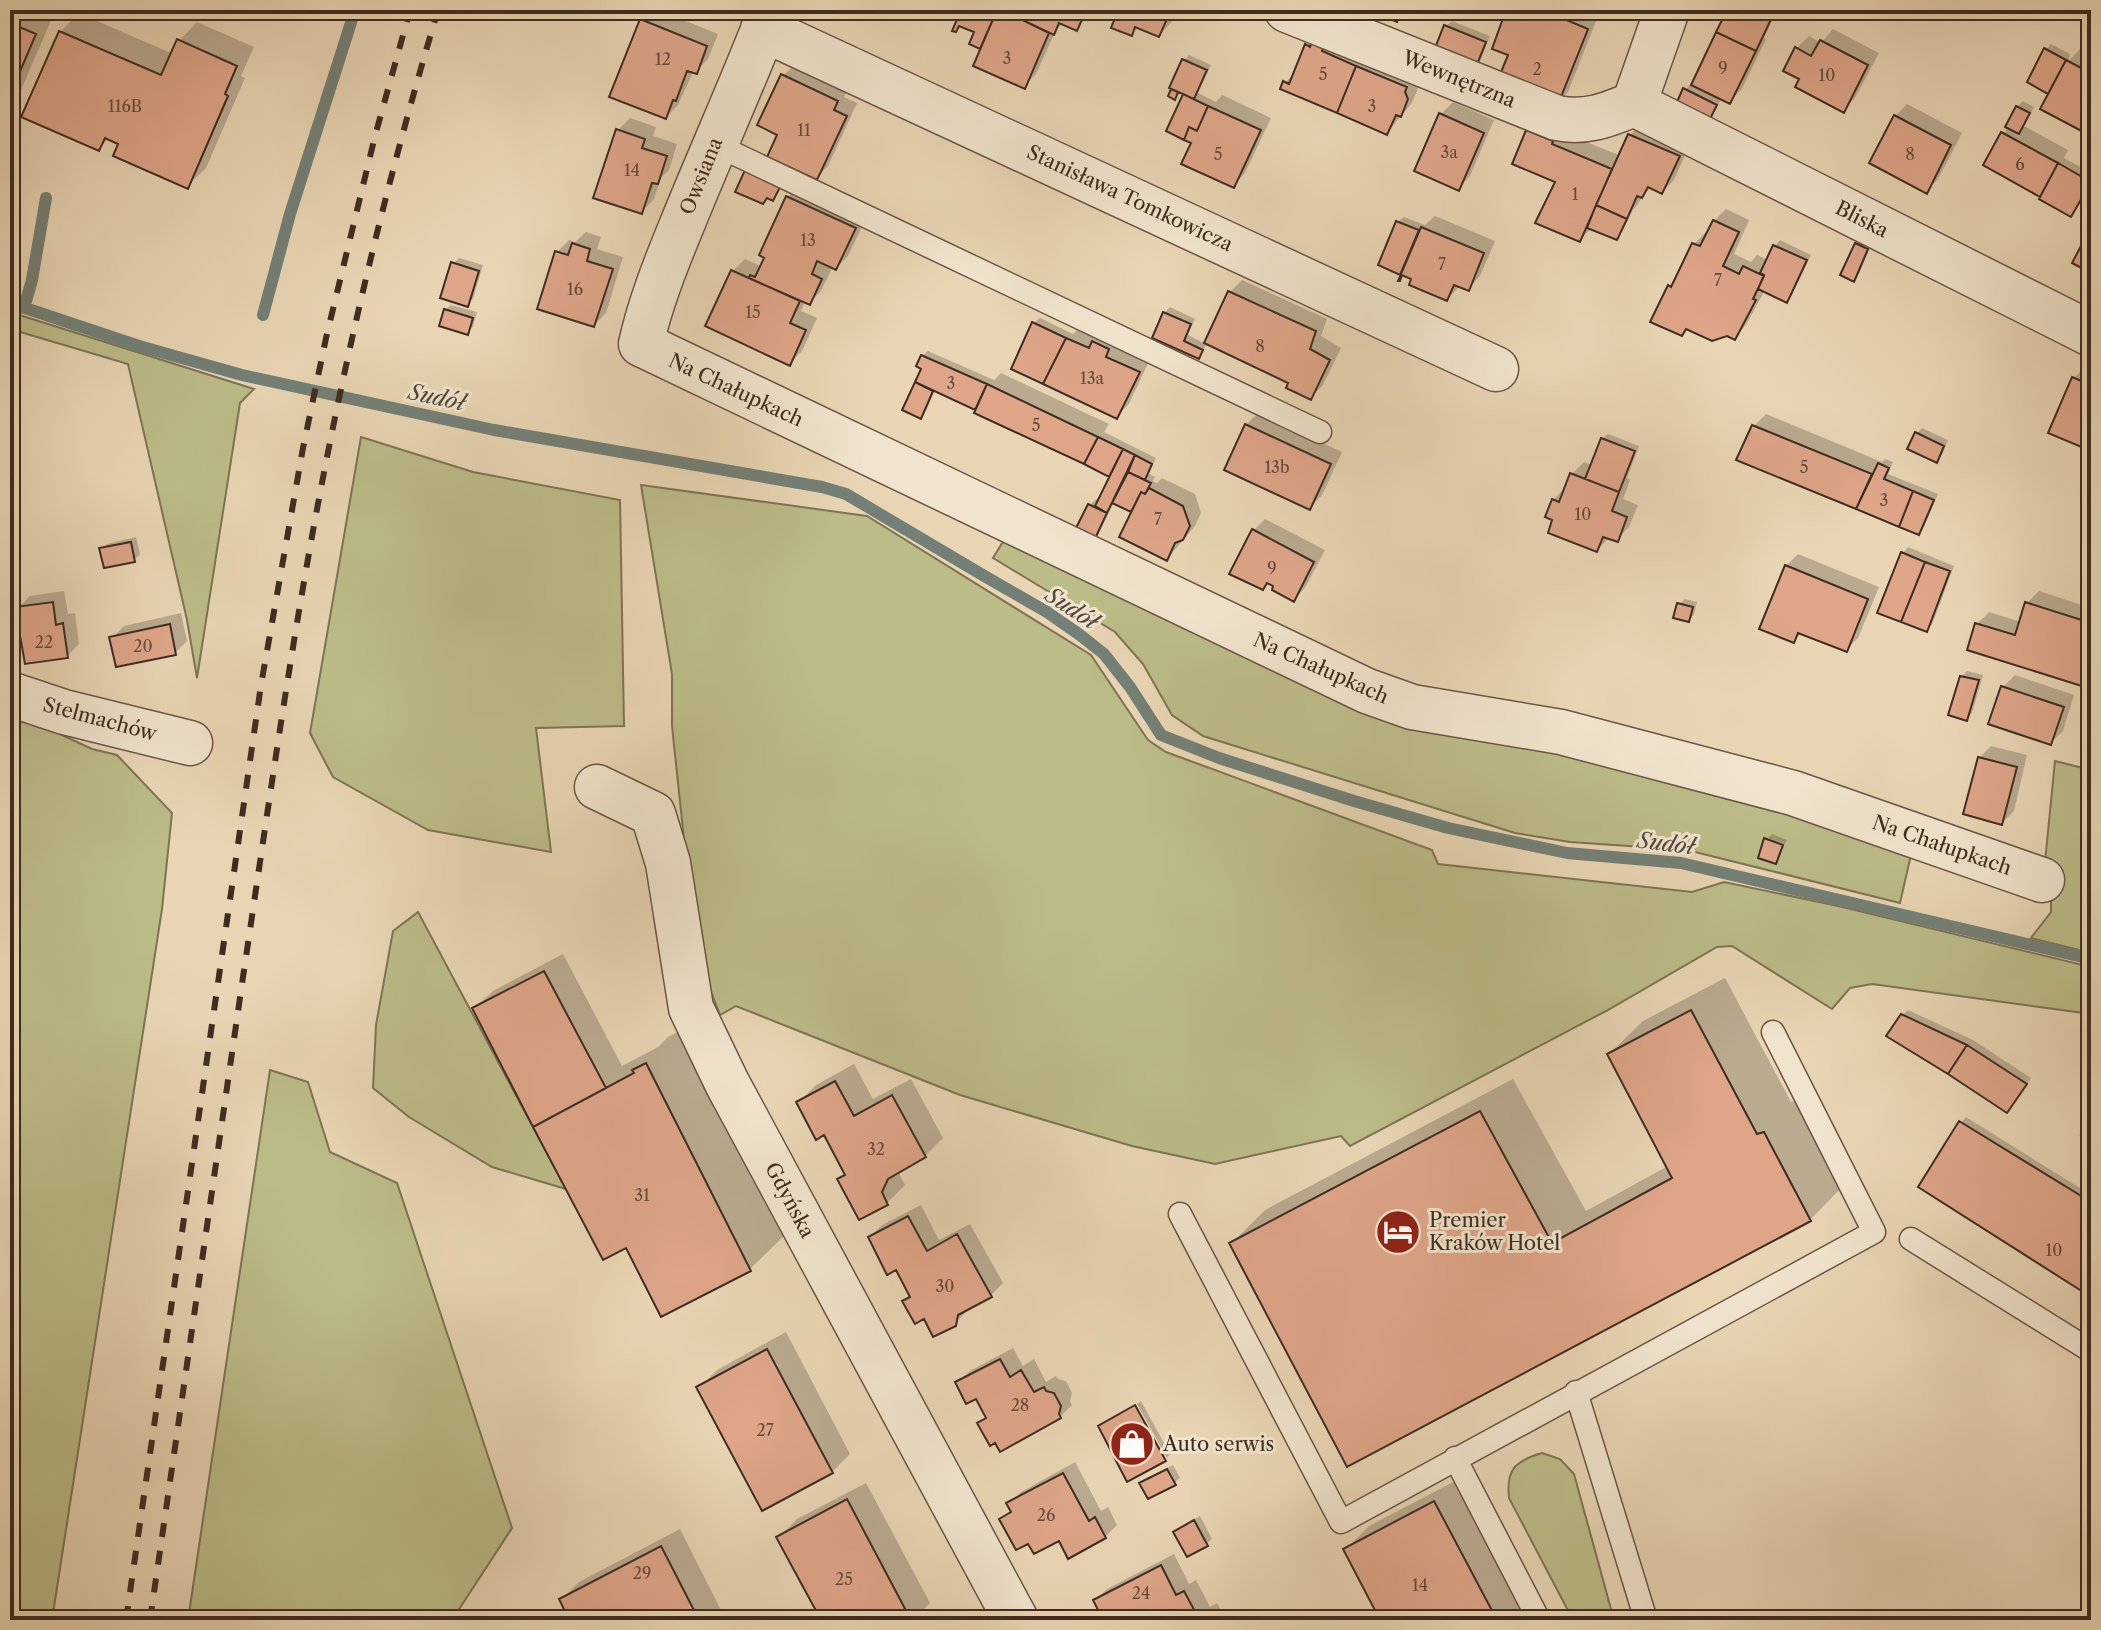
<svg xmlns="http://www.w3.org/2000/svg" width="2101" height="1630" viewBox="0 0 2101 1630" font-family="'Libre Caslon Text',serif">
  <rect width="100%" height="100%" fill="#e9d5b4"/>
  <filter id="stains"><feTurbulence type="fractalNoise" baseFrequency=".0025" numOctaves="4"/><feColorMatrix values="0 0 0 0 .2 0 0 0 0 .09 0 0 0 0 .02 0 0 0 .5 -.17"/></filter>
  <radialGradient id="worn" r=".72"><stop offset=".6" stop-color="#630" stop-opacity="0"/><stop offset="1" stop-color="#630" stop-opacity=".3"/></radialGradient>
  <path fill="#bcbc89" stroke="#7e7455" stroke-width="2" d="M10,312l244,77 -14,14 -43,275 -10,-58 -59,-256 -118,-35z
    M361,437l112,35 147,28 4,226 -88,2 15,124 -123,-22 -95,-53 -23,-44z
    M641,485l226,31 224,139 57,85 18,12 266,98 6,14 254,28 32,-10 114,24 253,61v47l-219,-30 -22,4 -18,21 -100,-63 -15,1 -111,64 -256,135 -9,-10 -126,28 -83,-18 -172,-51 -224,-89 -16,9 -24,-62 -24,-227v-52z
    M1009,532l583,226 321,88 -13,57 -213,-53 -117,-8 -55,-9 -312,-97 -31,-21 -29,-51 -28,-32 -122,-74z
    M10,711l82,38 25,6 55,58 -10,96 -110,711h-42z
    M2055,761l36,9v183l-60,-15 20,-26v-37l-7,-3z
    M418,912l148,277 -74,-22 -83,-50 -36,-29 3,-63 17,-94z
    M270,1070l38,12 22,70 67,31 115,345 -60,92h-264z
    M1542,1453l18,6 14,15 40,146h-41l-64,-122c-3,-29 6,-37 33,-45z"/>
  <path fill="#0003" d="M10,10h29l14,6 -36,83 -7,7z
    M652,10h7l59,24 -10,25 -12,12 -2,-1 -16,35 -12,12 -24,-97z
    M963,10h128l-3,6 -12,12 -13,-5 -7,7 -20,44 -12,12 -38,-46 -7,7 -2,-16z
    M1100,10h76l-5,13 -12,12 -20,-9 -7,8 -14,-16z
    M1508,10h75l15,6 -30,76 -12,12 -45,-50z
    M1729,10h48l-13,28 2,1 -24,50 -12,12 -8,-4 -7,14 -5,5 -25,-26 6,-6 2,1z
    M79,13l94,41 6,-13 18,-19 57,25 -13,29 4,2 -39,90 -19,18 -66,-43 -12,-5 -10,10 -39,-116z
    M1452,21l38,15 -11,28 -33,-38z
    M1833,29l46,24 -24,45 -12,12 -41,-32 -5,-30 12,-12 12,7z
    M1319,33l100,53 -7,17 -25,30 -102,-50 11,-12 11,-26z
    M2051,44l19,10 -2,8 12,-13 11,6v79l-36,-49 -9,-35z
    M1189,55l22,10 -13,28 18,9 6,-7 49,23 -26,55 -12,13 -39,-44 -8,-49 -5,-2 -6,6 -5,-2 14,-35z
    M795,64l53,25 -4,8 13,6 -29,63 -12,12 -37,-44 4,-58z
    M2023,101l11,6 -10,19 44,24 -4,8 27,15v10l-15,26 -5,5 -85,-50 17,-30 6,-7 8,-20z
    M1453,102l41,18 -24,56 -12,12 -17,-74z
    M1907,104l55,29 -24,46 -12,12 -31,-75z
    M630,118l26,9 -3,9 24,8 -8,26 -8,8 -7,21 -12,13 -24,-82z
    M1540,119l22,13 59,24 9,-21 12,-12 48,21 -16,36 -12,12 -11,-5 -8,8 -5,9 -6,7 -10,21 -6,6 -24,-10 -13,12 -21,-59 -30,-50z
    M800,185l67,31 -19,40 -12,12 -3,-2 -12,25 -12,12 -4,-2 -4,10 16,7 -15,33 -12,12 -57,-92 12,-12 17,8 26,-70z
    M1726,209l23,11 -15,34 17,8 6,-7 11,5 7,-14 5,-6 31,15 -19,40 -6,5 -21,-10 -19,35 -12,12 -46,-9 -6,5 -13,-47 9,-8 16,-34 12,-12 3,1 5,-12z
    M1435,216l60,25 -15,35 -12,13 -9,-2 -12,12 -33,-21 -33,-14 17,-42 6,-5 21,8z
    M586,232l15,5 -4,12 26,8 -17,56 -12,12 -37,-73 12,-12 6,2z
    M1862,239l10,4 -13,31 -6,5 3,-35z
    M459,258l24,7 -10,34 -6,5 -14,-40z
    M1242,280l85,39 -6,17 20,12 -18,37 -12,12 -21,-15 -82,-39 -10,14 -44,-20 10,-24 6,-6 25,12 -7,16 18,9 24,-52z
    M451,305l26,7 -4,15 -6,5 -22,-22z
    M1040,318l33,16 7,-7 70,32 -21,45 -12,12 -83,-93z
    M928,351l66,29 7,-7 108,51 -5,8 52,26 -7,16 6,3 -2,4 4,2 5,-5 33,16 6,19 -6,13 -28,33 -30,-56 -7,6 -16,-7 -17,35 -6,6 -1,-38 6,-6 4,2 12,-25 -131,-75 -6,6 -40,-17 -9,21 -5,5 -16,-7 19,-41 -2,-12z
    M2086,366l5,3v80l-17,-71z
    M1258,413l84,39 -20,43 -12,12 -64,-82z
    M1766,414l116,48 3,-3 8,3 -5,12 50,20 -14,33 -5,5 -180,-73 15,-33z
    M1922,428l26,12 -6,15 -6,6 -19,-28z
    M1608,434l31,12 -12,32 3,2 -7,19 15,6 -9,22 -12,12 -7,-2 -13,13 -42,-31 -2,-19 12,-12 7,-14 12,-12 8,3 10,-26z
    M1265,519l60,31 -20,38 -12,12 -24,-18 -6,6 -10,-57z
    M136,537l4,17 -6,6 -32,-11 5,-5z
    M1908,547l46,19 -22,59 -6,5 -23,-77z
    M1798,554l81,33 -21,51 -12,12 -44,-18 -9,9 -7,-75z
    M64,591l4,23 7,-1 4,31 -12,12 -49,-48 12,-12z
    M2039,591l52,17v74l-4,4 -110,-62 12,-12 32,10 6,-19z
    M1685,599l12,3 -3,13 -6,5 -9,-16z
    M181,613l6,28 -12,12 -63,-15 12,-12z
    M1967,671l16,4 -11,38 -5,6 -6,-42z
    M2015,675l59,20 -11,36 -13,12 -47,-56z
    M1991,746l36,9 -13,56 -12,12 -23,-65z
    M1772,834l15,6 -2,4 -17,-6z
    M563,954l59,112 36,-19 10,-10 11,-6 105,205 -34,33 -88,45 -36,-68 -152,-237 19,-18z
    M1725,978l66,124 7,-2 45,86 -33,34 -462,244 -117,-220 34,-34 248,-131 73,132 82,-45 -59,-112 34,-33z
    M1908,1010l65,30 58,38 -18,27 -6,6 -105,-95z
    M854,1064l19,35 38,-20 32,59 -18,18 -24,13 -2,4 6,12 -18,18 -27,15 -20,-39 6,-6 -21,-41 -27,-29 18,-18z
    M1966,1117l125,78v100l-130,-172z
    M921,1205l18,35 31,-16 33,59 -12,12 -23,13 -1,3 -13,13 -29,-8 -20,-15 6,-7 -14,-26 -27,-31 12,-12z
    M786,1332l64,122 -18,18 -133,-84 18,-18z
    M1013,1348l10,18 11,-7 12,23 10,-6 2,3 8,2 6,12 -2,8 2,4 -12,12 -80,6 7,-7 -10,-19 -19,-14 12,-12z
    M1141,1401l29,53 -3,4 -30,-54z
    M1075,1462l26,49 7,-4 9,18 -12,12 -45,1 -58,-19 10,-10 -3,-5 12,-12z
    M1173,1465l7,13 -6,5h-32l5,-5z
    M1459,1479l74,141h-151l-37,-70 24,-24z
    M866,1483l64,120 -17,17h-90l-44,-83 18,-18z
    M1200,1516l12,23 -6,5 -31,-12 6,-5z
    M680,1529l46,91h-154l-11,-20 18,-18z
    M1174,1554l15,30 7,-4 14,27 7,-4 9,17h-121l-10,-19 12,-12z"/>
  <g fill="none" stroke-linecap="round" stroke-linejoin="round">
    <path stroke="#748077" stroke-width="12" d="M10,303l129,43 103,29 252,55 328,57 24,7 140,83 61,35 33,23 24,19 26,33 31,48 58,23 135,43 94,27 119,25 114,10 410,96
      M24,308l8,-28 14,-82
      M263,315l27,-101 65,-204"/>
  </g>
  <path fill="#dea589" stroke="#3f2c21" stroke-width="2" d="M961,10h16l8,4 2,-4h10l-17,39 -11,-5 5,-12 -15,-6 -3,6 -4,-1z
    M997,10l19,7 33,16 -24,56 -52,-23z
    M999,10h20l-3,7z
    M1019,10h60v2l5,3 -7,16 -18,-8 -5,12 -38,-18z
    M1095,10h20l-3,7z
    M1115,10h56l-12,27 -24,-10 -3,9 -21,-8 4,-10 -3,-1z
    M1368,10h34l-5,12z
    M1506,10h37l45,19 -31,78 -60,-25 11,-27 -16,-6z
    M1727,10h40l7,3 -18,38 -40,-19z
    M640,19l67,27 -10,28 -10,-3 -11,30 -3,-1 -7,19 -57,-22z
    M10,23l26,11 -26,61z
    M1444,25l42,17 -12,30 -42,-16z
    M59,31l102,44 16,-36 60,27 -12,28 3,2 -40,93 -75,-33 5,-12 -13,-6 -6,13 -78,-34z
    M1716,32l40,19 -26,53 -39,-19z
    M1313,39l12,4 -3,8 34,15 -19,47 -57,-24 3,-8 6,3 16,-40 5,3z
    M1820,40l48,25 -24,48 -49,-26 4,-8 -16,-8 12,-24 16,9z
    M2044,48l22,12 -18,34 -21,-12z
    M1182,59l25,11 -13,29 -25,-11z
    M2066,60l25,13v63l-51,-27z
    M1356,66l51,21 -2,5 3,7 -7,18 -5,-2 -9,20 -50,-22z
    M781,74l57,27 -4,9 13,6 -30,64 -50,-23 10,-22 -20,-10z
    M1683,88l34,17 -7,14 -33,-17z
    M1171,89l7,3 -3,8 -7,-4z
    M1183,94l25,12 -11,25 -8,-4 -5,13 -18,-9z
    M1208,106l53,24 -27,58 -53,-24 10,-21 -7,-3 5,-13 8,4z
    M2016,106l14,7 -11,21 -14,-7z
    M1439,113l45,20 -25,58 -45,-20z
    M1894,115l57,30 -24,49 -58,-31z
    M616,129l29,10 -3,9 25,8 -9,28 -6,-1 -10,31 -49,-16z
    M1526,130l27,11 -1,3 60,25 -32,73 -45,-19 20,-41 -43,-18z
    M2001,132l57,31 -18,34 -57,-32z
    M1628,134l52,22 -18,38 -14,-7 -6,11 -5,-2 -10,23 -31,-14z
    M2058,163l33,19 -20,35 -32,-18z
    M745,170l35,17 -7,14 -6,-3 -4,6 -28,-12z
    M786,196l70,32 -20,42 -19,-9 -5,13 10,5 -12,26 -61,-27 1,-3 5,2 9,-19 -5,-3z
    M1596,205l31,14 -10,21 -30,-12z
    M1713,220l26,12 -16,34 16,8 4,-8 21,10 -11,23 3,1 -21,40 -8,-4 -15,5 -26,-12 -4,7 -32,-14 18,-37 3,2 21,-44 8,3z
    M1396,221l23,9 -19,45 -22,-10z
    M1421,227l63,26 -15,38 -15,-6 -7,16 -38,-16 2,-6 -9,-4 -2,6h-2z
    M2091,227v46l-19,-10z
    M572,243l18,6 -3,12 26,8 -19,58 -57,-18 18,-58 13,4z
    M1855,243l13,6 -14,33 -14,-7z
    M1773,245l34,15 -20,43 -29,-14 6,-14 -4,-2z
    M451,262l28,9 -11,36 -28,-9z
    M731,270l69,31 -10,22 16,7 -16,36 -85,-40z
    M1228,291l88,40 -6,18 20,11 -19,40 -25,-12 2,-5 -84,-40z
    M444,309l29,9 -5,17 -29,-9z
    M1163,312l28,12 -7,17 19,9 -4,9 -47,-21z
    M1032,322l34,16 -23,46 -32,-15z
    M1066,338l23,10 3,-7 17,8 -3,8 34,15 -23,47 -74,-35z
    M921,355l66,29 -12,26 -60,-28 6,-13 -5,-3z
    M2072,377l19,8v66l-43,-18z
    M915,382l18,9 -12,28 -19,-9z
    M987,384l111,53 -14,27 -110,-51z
    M1245,424l86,40 -21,46 -86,-40z
    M1752,425l120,49 -16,35 -120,-49z
    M1915,432l29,14 -7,17 -30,-14z
    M1098,437l25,12 -14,28 -25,-13z
    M1601,438l34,13 -16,41 -34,-13z
    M1123,449l12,6 -28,58 -12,-7z
    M1135,455l17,9 -7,16 -17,-8z
    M1878,463l11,5 -5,11 29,12 -14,36 -43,-18z
    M1128,472l23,11 -6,11 -4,-2 -10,20 -19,-9z
    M1570,473l49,19 -7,19 15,6 -9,25 -15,-5 -6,15 -49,-19 4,-13 -7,-3 7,-18 7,3z
    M1149,488l34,18 7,20 -7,14 -8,3 -8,18 -48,-24 22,-45 4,2z
    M1913,491l21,9 -15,35 -20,-8z
    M1088,504l19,9 -15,32 -20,-9z
    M1252,529l62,33 -20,40 -22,-12 1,-4 -6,-3 -4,7 -34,-16z
    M131,542l4,20 -31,6 -5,-20z
    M1901,552l24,10 -24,60 -24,-9z
    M1925,562l25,9 -23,61 -26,-10z
    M1785,565l83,34 -21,53 -49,-19 -4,10 -35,-14z
    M53,602l3,23 7,-2 5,35 -43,6 -10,-57z
    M2025,602l66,21v54l-3,11 -121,-38 8,-27 40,12z
    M1677,603l16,4 -4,15 -16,-4z
    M170,624l6,31 -60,12 -7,-30z
    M1960,676l19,4 -12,41 -19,-6z
    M2001,686l63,21 -13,38 -63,-21z
    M1978,757l39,10 -15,58 -39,-11z
    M1764,838l19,7 -7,19 -18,-6z
    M544,971l62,117 -73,39 -61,-119z
    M1691,1010l66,124 7,-2 47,89 -464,246 -118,-224 251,-132 72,132 120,-65 -65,-124z
    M1901,1014l66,31 -19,29 -62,-38z
    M1967,1045l60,39 -20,29 -59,-39z
    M646,1063l105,208 -90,46 -35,-69 -23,12 -70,-133 101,-54 -2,-3z
    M835,1081l19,35 38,-21 34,62 -38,22 -6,13 6,13 -29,15 -22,-41 8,-4 -21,-40 -8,5 -20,-38z
    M1959,1121l132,81v95l-173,-110z
    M2091,1121v21l-10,-7z
    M908,1216l19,35 30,-17 35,63 -34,18 -2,11 -23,11 -9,-18 -9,5 -13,-23 8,-4 -14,-27 -9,5 -19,-38z
    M767,1349l66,124 -71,38 -66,-124z
    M1000,1359l10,18 11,-7 13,22 10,-5 2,4 8,2 7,13 -2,8 2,4 -61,34 -5,-9 -5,3 -13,-23 9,-5 -10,-19 -10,5 -11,-22z
    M1135,1405l31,56 -39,21 -29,-56z
    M1167,1469l9,16 -28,14 -9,-16z
    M1063,1473l26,48 6,-4 11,21 -38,21 -9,-18 -25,13 -6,-10 -12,6 -17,-31 12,-7 -5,-9z
    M847,1499l64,121h-90l-45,-83z
    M1434,1501l63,119h-117l-37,-71z
    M1194,1520l14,26 -21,11 -14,-25z
    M661,1546l38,74h-130l-10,-21z
    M1161,1565l15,30 8,-4 15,28 -96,1 -10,-20z"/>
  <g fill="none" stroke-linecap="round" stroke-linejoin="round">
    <g stroke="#6a5646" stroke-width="25">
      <path id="service" d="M714,144l606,288
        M1180,1214l161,308 533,-290 -101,-200
        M1911,1239l180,112
        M1576,1392l70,228
        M1455,1458l84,162"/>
    </g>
    <g stroke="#6a5646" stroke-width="47">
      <path id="minor" d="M771,10c-28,73 -61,145 -90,217 -16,39 -31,77 -40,117l726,347 45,16 149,25 232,61 249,87
        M1287,10l270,108c29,6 50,-3 77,-14
        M763,29l733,340
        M1634,104l457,230
        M1634,104l33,-94
        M10,694l54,18 126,31
        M597,787l56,27 15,49 23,145 36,75 289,537"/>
    </g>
    <use href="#service" stroke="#f1e4ce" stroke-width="22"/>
    <use href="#minor" stroke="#f1e4ce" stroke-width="44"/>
    <path stroke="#3f2c21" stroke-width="6" stroke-dasharray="14 14" stroke-linecap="butt" d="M126,1620l135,-935 42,-237 23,-110 49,-202 35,-126
      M150,1620c31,-214 62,-429 93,-643 26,-174 50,-348 84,-520 30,-151 67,-300 111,-447"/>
  </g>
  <defs>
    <g id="hotel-disc" transform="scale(2.3)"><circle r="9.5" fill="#8f2418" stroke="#f1e4ce"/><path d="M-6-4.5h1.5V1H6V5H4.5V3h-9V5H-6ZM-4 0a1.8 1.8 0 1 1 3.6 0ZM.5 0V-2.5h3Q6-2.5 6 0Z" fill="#fff"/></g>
    <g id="shop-disc" transform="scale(2.3)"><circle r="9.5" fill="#8f2418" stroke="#f1e4ce"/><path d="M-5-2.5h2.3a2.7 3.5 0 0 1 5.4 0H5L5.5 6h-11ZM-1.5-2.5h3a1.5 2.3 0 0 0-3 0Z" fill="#fff"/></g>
  </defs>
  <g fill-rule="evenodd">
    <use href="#hotel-disc" x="1398" y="1232"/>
    <use href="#shop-disc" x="1132" y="1444"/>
  </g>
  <g text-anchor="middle" stroke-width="6" stroke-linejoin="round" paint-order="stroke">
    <g font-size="16" fill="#674a3b">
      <text x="1007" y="64">3</text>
      <text x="663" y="65">12</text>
      <text x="1723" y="74">9</text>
      <text x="1537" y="75">2</text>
      <text x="1323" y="80">5</text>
      <text x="1827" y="81">10</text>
      <text x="125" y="112">116B</text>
      <text x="1372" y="112">3</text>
      <text x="804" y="136">11</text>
      <text x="1449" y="158">3a</text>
      <text x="1218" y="160">5</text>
      <text x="1910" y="160">8</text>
      <text x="2020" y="170">6</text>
      <text x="632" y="176">14</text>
      <text x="1575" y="200">1</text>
      <text x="808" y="246">13</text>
      <text x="1442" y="270">7</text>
      <text x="1718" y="286">7</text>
      <text x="575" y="295">16</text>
      <text x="753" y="318">15</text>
      <text x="1260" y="352">8</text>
      <text x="1092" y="384">13a</text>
      <text x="951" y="389">3</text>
      <text x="1036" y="431">5</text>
      <text x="1277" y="473">13b</text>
      <text x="1804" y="473">5</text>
      <text x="1884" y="506">3</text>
      <text x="1583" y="520">10</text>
      <text x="1158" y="525">7</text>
      <text x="1272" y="574">9</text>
      <text x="44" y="648">22</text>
      <text x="143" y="652">20</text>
      <text x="876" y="1155">32</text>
      <text x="642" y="1201">31</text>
      <text x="2054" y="1256">10</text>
      <text x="945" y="1292">30</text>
      <text x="1020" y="1411">28</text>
      <text x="765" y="1436">27</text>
      <text x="1046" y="1521">26</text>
      <text x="642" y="1579">29</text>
      <text x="844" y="1585">25</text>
      <text x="1420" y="1591">14</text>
      <text x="1141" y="1599">24</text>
    </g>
    <g font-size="20" fill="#3f2c21" stroke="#f1e4ce">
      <text transform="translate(1459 79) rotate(22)" y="7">Wewnętrzna</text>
      <text transform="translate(701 176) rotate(-68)" y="7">Owsiana</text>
      <text transform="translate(1130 198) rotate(25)" y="7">Stanisława Tomkowicza</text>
      <text transform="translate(1862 219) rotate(27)" y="7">Bliska</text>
      <text transform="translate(736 390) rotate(25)" y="7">Na Chałupkach</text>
      <text transform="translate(1321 668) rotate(24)" y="7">Na Chałupkach</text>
      <text transform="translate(100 719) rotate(15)" y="7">Stelmachów</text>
      <text transform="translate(1942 845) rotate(19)" y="7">Na Chałupkach</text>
      <text transform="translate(790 1200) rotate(62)" y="7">Gdyńska</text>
    </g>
    <g font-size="20" fill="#3f2c21" stroke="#f1e4ce" text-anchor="start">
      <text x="1429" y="1227">Premier<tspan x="1429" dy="23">Kraków Hotel</tspan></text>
      <text x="1163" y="1451">Auto serwis</text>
    </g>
    <g font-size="22" font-style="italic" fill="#51483e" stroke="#f1e4ce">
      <text transform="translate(437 397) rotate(12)" y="8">Sudół</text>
      <text transform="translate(1072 608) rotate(33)" y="8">Sudół</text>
      <text transform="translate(1666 843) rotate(7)" y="8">Sudół</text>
    </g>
  </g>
  <rect width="2101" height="1630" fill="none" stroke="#e9d5b4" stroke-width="40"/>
  <rect x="12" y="12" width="2077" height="1606" fill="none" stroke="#3f2c21" stroke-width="4"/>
  <rect x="20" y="20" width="2061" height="1590" fill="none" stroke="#3f2c21" stroke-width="2"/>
  <rect width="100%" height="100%" filter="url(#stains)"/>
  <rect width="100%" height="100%" fill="url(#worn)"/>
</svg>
